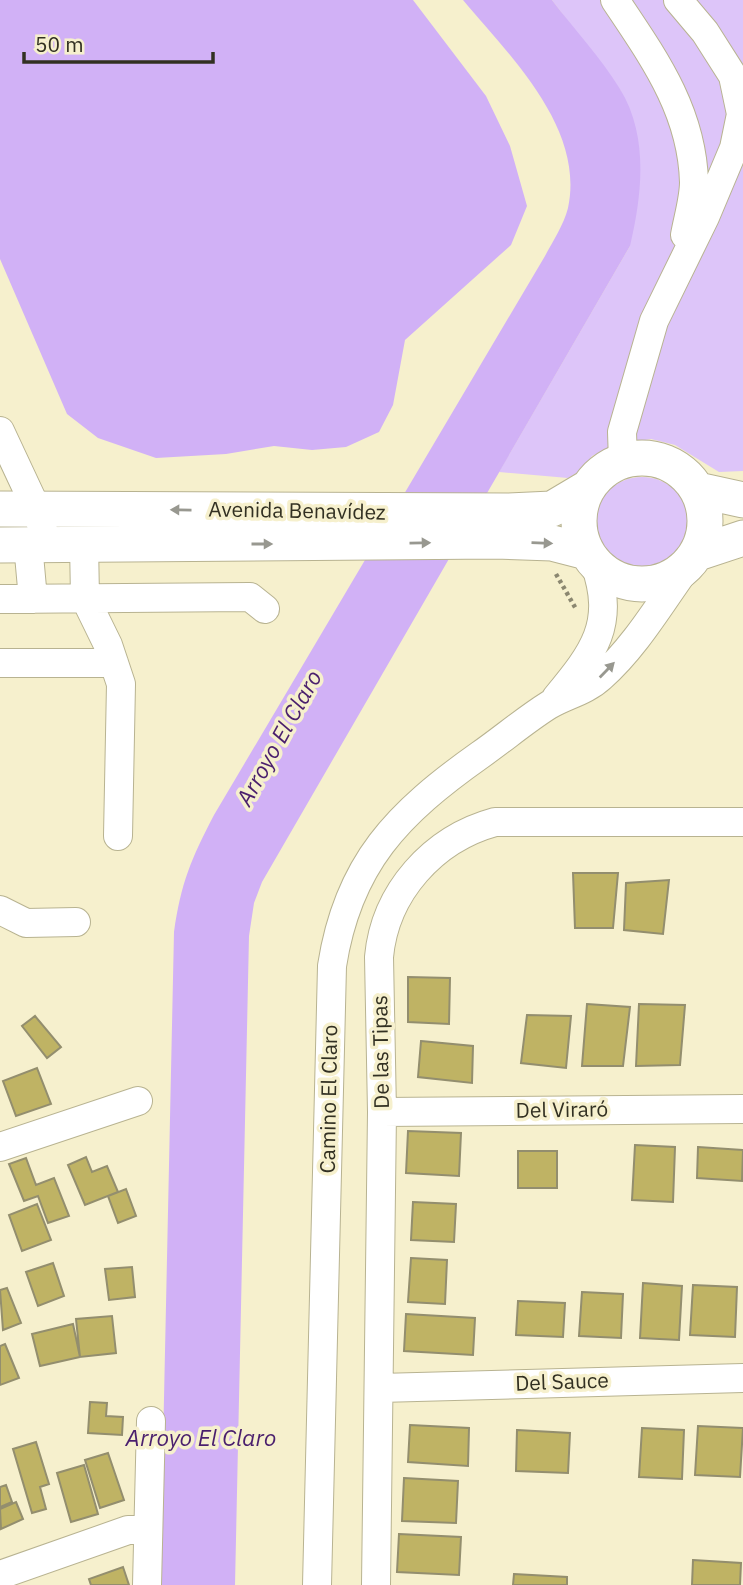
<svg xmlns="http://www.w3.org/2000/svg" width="743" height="1585" viewBox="0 0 743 1585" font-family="'IBM Plex Sans',sans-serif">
  <rect width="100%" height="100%" fill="#f6f0cd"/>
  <path fill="#ddc5f9" d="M552,0h191v471l-24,1 -44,-27 -24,-6 -35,6 -24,11 -10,14 -14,8 -69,-6 131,-226 -9,-155z
    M593 526a49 49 0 1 1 98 0a49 49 0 1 1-98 0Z"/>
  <path fill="#d1b1f6" d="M0,0h413l73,96 24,50 17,60 -16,39 -106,95 -12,65 -14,27 -33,15 -34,3 -38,-4 -48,8 -70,4 -58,-20 -31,-24 -67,-155z
    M463,0h89c22,29 49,58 68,89 29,47 22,106 10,157l-368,636 -8,21 -5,33 -14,649h-75l14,-653c7,-49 17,-73 40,-117l331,-559c8,-15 19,-32 23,-48 17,-80 -58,-152 -105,-208z"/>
  <path fill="#bfb364" stroke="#938e6e" stroke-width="2" d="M573,873h45l-5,55h-38z
    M669,880l-6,54 -39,-4 2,-47z
    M408,977l42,1 -1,46 -41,-2z
    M587,1004l43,3 -7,59h-41z
    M639,1004l46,1 -5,60 -44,1z
    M527,1015l44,1 -5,52 -45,-5z
    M35,1016l26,31 -14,11 -25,-32z
    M421,1041l52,5 -1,37 -54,-6z
    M37,1068l14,36 -35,12 -13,-35z
    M408,1131l53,2 -2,43 -53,-3z
    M635,1145l40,2 -2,55 -41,-2z
    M698,1147l45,3 -1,31 -45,-3z
    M518,1151h39v37h-39z
    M86,1157l6,15 15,-6 11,26 -33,13 -17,-40z
    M26,1158l10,27 18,-7 15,38 -21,7 -10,-27 -14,5 -15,-37z
    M126,1189l10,27 -18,7 -10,-27z
    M413,1202l43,2 -2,38 -43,-2z
    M37,1204l14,36 -29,11 -13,-36z
    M411,1258l36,2 -2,44 -37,-2z
    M53,1263l11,33 -26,10 -12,-34z
    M132,1267l3,30 -26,3 -4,-31z
    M643,1283l39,3 -3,54 -39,-2z
    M693,1285l44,2 -2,50 -45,-2z
    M7,1288l14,35 -18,7 -3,-40z
    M582,1292l41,2 -2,44 -42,-2z
    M518,1301l47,2 -2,34 -47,-2z
    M406,1314l69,4 -2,37 -69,-4z
    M112,1316l4,37 -36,4 -4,-38z
    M73,1324l7,33 -40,9 -8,-32z
    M5,1344l14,34 -19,7v-39z
    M90,1402l17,1 -1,13 17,1 -1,18 -34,-2z
    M410,1425l59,3 -1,38 -60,-4z
    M698,1426l45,2 -3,49 -45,-2z
    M642,1428l42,2 -2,49 -43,-2z
    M517,1430l53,3 -2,40 -52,-2z
    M36,1442l13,42 -9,3 6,22 -14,4 -19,-64z
    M108,1453l16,47 -24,8 -15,-48z
    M84,1465l14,49 -27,8 -14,-49z
    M404,1478l54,3 -2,42 -54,-2z
    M6,1485l6,17 -12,5v-20z
    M16,1502l7,17 -22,10 -1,-20z
    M399,1534l62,3 -2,38 -62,-3z
    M693,1560l48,3 -1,22h-48z
    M123,1567l6,18h-38l-2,-6z
    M514,1574l53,3v8h-54z"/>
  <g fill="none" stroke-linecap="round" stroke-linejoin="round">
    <g stroke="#b8b391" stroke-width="30">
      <path id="minor" d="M615,0c38,57 77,110 79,182 0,17 -6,36 -9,53
        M0,431l36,77 11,35
        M623,461l-1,-29 32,-111 51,-104 29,-69 7,-34 -8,-38 -28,-44 -27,-32
        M84,543l1,55 23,47 13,39 -3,152
        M28,544l5,55
        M0,599l250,-2 15,12
        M0,663h114
        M556,698c38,-46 60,-74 39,-134
        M0,910l26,13 50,-1
        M382,1112l361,-3
        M0,1147l138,-46
        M380,1388l363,-10
        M0,1575l128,-45h20
        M147,1585l4,-164
        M317,1585l15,-619c16,-103 66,-153 148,-211 23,-16 45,-35 69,-50 17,-10 37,-14 52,-28 34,-30 59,-73 85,-109
        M376,1585l6,-473 -3,-155c6,-65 54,-118 116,-135h248"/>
    </g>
    <g stroke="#b8b391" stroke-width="37">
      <path id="major" d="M579 521a63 63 0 1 1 126 0a63 63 0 1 1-126 0Z
        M698,490l45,10
        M0,509l509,2 43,-2 37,-22
        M0,545l496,-4 56,2 35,9
        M698,553l45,-15"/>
    </g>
    <path stroke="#8b8770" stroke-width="4.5" stroke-dasharray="3.5 3.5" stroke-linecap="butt" d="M556,574l20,35"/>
    <use href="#minor" stroke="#fff" stroke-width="28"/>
    <use href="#major" stroke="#fff" stroke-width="35"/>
  </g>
  <defs><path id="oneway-solid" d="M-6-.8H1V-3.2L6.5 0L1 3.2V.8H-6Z" transform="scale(1.75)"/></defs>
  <g fill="#989890">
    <use href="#oneway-solid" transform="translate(181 510) rotate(-179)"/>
    <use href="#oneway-solid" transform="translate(420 543) rotate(-1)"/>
    <use href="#oneway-solid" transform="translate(542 543) rotate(2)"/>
    <use href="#oneway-solid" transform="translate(262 544)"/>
    <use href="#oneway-solid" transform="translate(607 670) rotate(-46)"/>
  </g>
  <g text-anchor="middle" stroke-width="7" stroke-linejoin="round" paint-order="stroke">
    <g font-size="21" fill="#323022" stroke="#f6f0cd">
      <text transform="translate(297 511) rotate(1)" y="7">Avenida Benavídez</text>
      <text transform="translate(381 1052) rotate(-91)" y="7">De las Tipas</text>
      <text transform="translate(329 1099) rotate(-89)" y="7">Camino El Claro</text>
      <text transform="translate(562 1110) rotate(-1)" y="7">Del Viraró</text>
      <text transform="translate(562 1382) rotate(-2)" y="7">Del Sauce</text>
    </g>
    <g font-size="23" font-style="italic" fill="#4a1f6d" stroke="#f6f0cd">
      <text transform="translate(279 738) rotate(-61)" y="8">Arroyo El Claro</text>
      <text x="201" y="1446">Arroyo El Claro</text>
    </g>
  </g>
  <path d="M24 52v10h189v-10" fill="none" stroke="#323022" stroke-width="3.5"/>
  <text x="35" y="52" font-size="21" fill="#323022" stroke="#f6f0cd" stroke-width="5" paint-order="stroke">50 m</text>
</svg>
